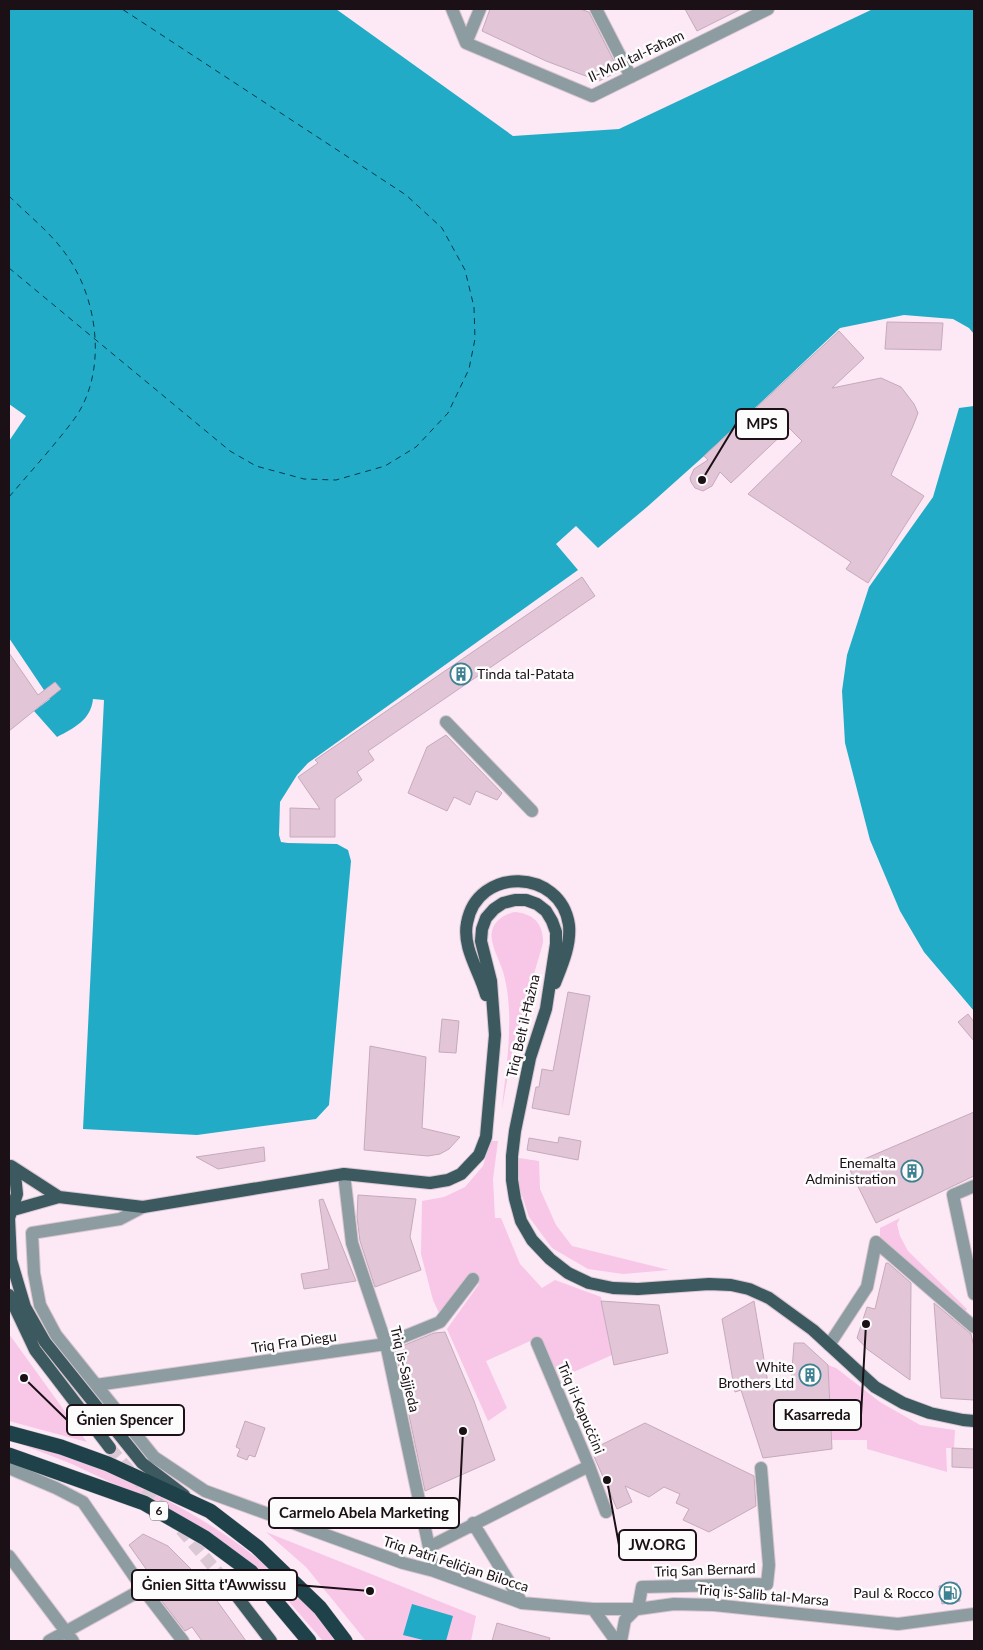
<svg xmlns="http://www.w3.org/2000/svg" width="983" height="1650" viewBox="0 0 983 1650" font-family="Lato,sans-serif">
  <rect width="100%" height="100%" fill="#fce9f5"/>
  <path fill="#f8c6e6" d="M514,912c19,1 30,12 29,31l-30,103 -11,63c4,-44 13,-91 2,-134 -3,-13 -15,-31 -12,-44 3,-11 12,-16 22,-19z
    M491,1141h7l-5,38 2,39h6l19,46 22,24 13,-8 46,17 11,58 -52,23 -21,-41 -53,24 21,47 -19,13 -41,-92 32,-45 -9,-9 -31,38 -6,-13 -12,-46 1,-53 22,-4 21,-10 18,-21z
    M519,1158l20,3 1,28 16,36 16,21 97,24 -46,4 -35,-5 -36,-21 -23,-31 -11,-34z
    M900,1218l-3,6 3,12 8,15 59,58 -4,5 -83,-74v-12z
    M9,1334l78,108 -78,-21z
    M828,1365l8,3 44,34 40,23 35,5 -1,18h-8l1,24 -80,-23v-9h-35z
    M23,1441c116,38 242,97 312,200h-12l-33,-38 -39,-38 -99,-63 -80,-38 -49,-19z
    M266,1532l210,84 -5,25h-105l-60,-74z"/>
  <path fill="#22abc7" d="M9,9h327l177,127 106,-7 254,-120h101v325l-5,-6 -16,-9 -49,-4 -64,13 -136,128 -57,51 -49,41 -22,-22 -20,18 22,26 -270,193 -11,12 -17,27 -1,33 2,7 7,1 49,1 11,6 3,11 -22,244 -13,14 -119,16 -114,-6 21,-429 -11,-1c-2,21 -19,29 -36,38l-23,-26 16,-12 -41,-61v-197l17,-25 -17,-12z
    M974,406v605l-50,-59 -24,-41 -30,-71 -25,-97 -3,-52 5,-36 22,-68 64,-90 26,-89z
    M412,1604l41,12 -7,25h-19l-24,-6z"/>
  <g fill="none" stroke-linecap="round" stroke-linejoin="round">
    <path stroke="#003c48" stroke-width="1" stroke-dasharray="6 5" stroke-linecap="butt" d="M9,196c18,18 41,36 56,57 33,44 43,118 10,165 -20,27 -44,53 -66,79
      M9,268l221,183 26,15 48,13 32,1 49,-14 31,-19 32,-34 21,-44 6,-30 -1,-32 -9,-37 -23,-42 -36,-33 -284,-186"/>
  </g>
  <path fill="#e3c5d8" stroke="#c6aabc" d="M490,9h90l9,3 30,59 -20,10 -53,-20 -64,-30z
    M685,9h56l-44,22z
    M887,322l56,1 -2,27 -56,-1z
    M839,331l25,27 -32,30 49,-10 20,9 13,17 4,9 -5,13 -22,49 33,21 -56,87 -22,-14 5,-7 -103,-68 54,-53 -13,-13 -58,55 -11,-11 -8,14 -9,5 -8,-3 -4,-6 -1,-4 4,-9 14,-9 -4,-4z
    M582,577l13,19 -227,155 6,9 -17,12 5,8 -27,19v38h-45v-29l30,1 -22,-32 20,-14 -3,-3z
    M9,653l29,42 17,-13 6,7 -52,42z
    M446,735l56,58 -5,7 -21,-9 -6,14 -16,-8 -7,14 -39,-18 19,-46z
    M568,992l22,4 -21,119 -37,-7 4,-21h3l3,-18 11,2z
    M968,1014l6,8v19l-16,-19z
    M442,1019l17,2 -3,32 -17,-1z
    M370,1046l56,11 -4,71 38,9 -11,12 -9,5 -12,2 -64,-6z
    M974,1112v64l-98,47 -28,-57z
    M559,1137l22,4 -3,19 -51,-10 2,-12 29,5z
    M264,1147l1,14 -47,8 -22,-12z
    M358,1195l58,4 -6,38 11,33 -46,17 -15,-46 -3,-24z
    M323,1199l33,82 -52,8 -3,-15 28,-5 -10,-69z
    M886,1263h2l23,20 -1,97 -43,-31 -10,-11 10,-31 8,2z
    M601,1301l58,4 9,48 -54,12z
    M754,1301l15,88 22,-5 3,-41h10l24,22 4,84 -69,9 -22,-68 -6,2 -13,-73z
    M934,1303l37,31 3,13v53l-33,-2z
    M445,1332l29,69 21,59 -70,31 -30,-142 39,-16z
    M245,1421l20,7 -10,29 -6,-2 -2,5 -10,-4 3,-7 -4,-2z
    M645,1423l109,53 2,30 -47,26 -26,-12 6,-11 -13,-6 4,-9 -16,-7 -15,10 -24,-11 7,16 -15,7 -24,-55 8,-4 -2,-4z
    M952,1448l22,1v19l-22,-1z
    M143,1534l25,12 34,34 44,61h-44l-10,-14 -7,4 -24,-31 5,-3 -37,-52z
    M957,1583l3,18 -18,3 -3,-18z
    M497,1623l53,15 -1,3h-57z"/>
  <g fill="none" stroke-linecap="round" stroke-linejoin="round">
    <path stroke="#dac8d4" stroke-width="12" stroke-dasharray="12 6" stroke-linecap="butt" d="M110,1448l113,130"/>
    <g stroke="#d8c6d1" stroke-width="14">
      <path id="minor" d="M452,9l14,34 126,53 176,-87
        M596,9l35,68
        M466,43l14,-34
        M446,722l86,89
        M344,1174l8,69 34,101 48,227
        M974,1186l-21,9 21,99
        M143,1207l-23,12 -88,14 2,40 6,32 16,30 98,122 51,34 198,72 31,8 88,32 71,6h45l36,-5 40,1 184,19 76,-10
        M537,1343l52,123 17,46
        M829,1345l38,-58 9,-45 98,85
        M96,1385l290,-41 54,-22 33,-43
        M9,1468l47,20 27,14 60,87 40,52
        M473,1523l49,80
        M429,1547l160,-81
        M9,1556l64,85
        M593,1609l23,32
        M638,1609l4,-22 125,-3 2,-19 -8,-97
        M49,1641l94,-52
        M621,1641l4,-21 11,-11"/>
    </g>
    <g stroke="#d8c6d1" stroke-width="14">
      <path id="major" d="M486,995c-6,-23 -24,-47 -19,-72 10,-57 94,-55 102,2 2,20 -7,40 -14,58
        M9,1166l6,8 2,20 -8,24 2,42 14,47 20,35 97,121 42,32
        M11,1166l48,31
        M13,1210l46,-13 84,10 201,-33 86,9 18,-3 13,-6 18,-19 7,-18 9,-102 -4,-54 -10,-40 1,-12 4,-11 8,-9 9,-6 12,-3h11l11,4 9,7 6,10 4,11v12l-10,65 -16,49 -15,73 -3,25v24l3,19 6,22 11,19 18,19 18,14 21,10 24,5 25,1 71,-5 22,1 18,4 20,9 44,32 62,57 28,16 27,10 33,7 11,1
        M9,1295l26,55 75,98
        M223,1578l48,63"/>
    </g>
    <g stroke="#d8c6d1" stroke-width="16">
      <path id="highway" d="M9,1433l52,14 47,17 102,47 47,36 63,61 25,33
        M9,1455l135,48 61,35 46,34 58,69"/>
    </g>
    <use href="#minor" stroke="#8d9ca1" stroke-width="12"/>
    <use href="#major" stroke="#3c5960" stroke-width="12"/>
    <use href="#highway" stroke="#1f4149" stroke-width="15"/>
  </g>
  <defs>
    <g id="building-ring" transform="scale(1.125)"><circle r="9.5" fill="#fcfcfc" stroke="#3e8192" stroke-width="1.5"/><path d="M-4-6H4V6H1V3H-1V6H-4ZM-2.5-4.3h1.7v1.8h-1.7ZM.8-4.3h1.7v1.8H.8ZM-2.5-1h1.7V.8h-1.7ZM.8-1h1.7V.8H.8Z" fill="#3e8192"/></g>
    <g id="fuel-ring" transform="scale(1.125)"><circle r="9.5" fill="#fcfcfc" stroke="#3e8192" stroke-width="1.5"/><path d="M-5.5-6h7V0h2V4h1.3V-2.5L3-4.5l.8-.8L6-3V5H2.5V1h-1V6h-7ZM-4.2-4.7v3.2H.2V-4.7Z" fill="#3e8192"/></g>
  </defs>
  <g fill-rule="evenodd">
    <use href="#building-ring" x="461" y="674"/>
    <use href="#building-ring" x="912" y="1171"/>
    <use href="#building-ring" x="810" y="1375"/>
    <use href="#fuel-ring" x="950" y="1593"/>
  </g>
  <g text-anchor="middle" stroke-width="5" stroke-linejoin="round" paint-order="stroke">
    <rect fill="#fcfcfc" stroke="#5e575b" stroke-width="1" x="150" y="1501.5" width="18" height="19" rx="4"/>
    <g font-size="12" font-weight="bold" fill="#1a1016">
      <text x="159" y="1515">6</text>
    </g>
    <g font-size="14" fill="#1a1016" stroke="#fcfcfc">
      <text transform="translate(636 56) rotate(-25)" y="5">Il-Moll tal-Faħam</text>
      <text transform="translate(523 1026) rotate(-77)" y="5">Triq Belt il-Ħażna</text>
      <text transform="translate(294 1342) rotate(-8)" y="5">Triq Fra Diegu</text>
      <text transform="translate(405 1369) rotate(77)" y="5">Triq is-Sajjieda</text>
      <text transform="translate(581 1408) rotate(67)" y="5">Triq il-Kapuċċini</text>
      <text transform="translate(456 1564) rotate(18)" y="5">Triq Patri Feliċjan Bilocca</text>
      <text transform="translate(705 1570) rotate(-2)" y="5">Triq San Bernard</text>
      <text transform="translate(763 1595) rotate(5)" y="5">Triq is-Salib tal-Marsa</text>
    </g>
    <g font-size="14" fill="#1a1016" stroke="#fcfcfc" text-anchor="end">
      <text x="477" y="679" text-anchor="start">Tinda tal-Patata</text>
      <text x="896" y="1168">Enemalta<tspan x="896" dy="16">Administration</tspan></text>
      <text x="794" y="1372">White<tspan x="794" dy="16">Brothers Ltd</tspan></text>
      <text x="934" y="1598">Paul &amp; Rocco</text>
    </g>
  </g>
  <path fill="none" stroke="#1a1016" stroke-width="2" d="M702 480L736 424M866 1324L861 1415M24 1378L67 1420M463 1431L459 1513M607 1480L619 1545M370 1591L297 1585"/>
  <g fill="#1a1016" stroke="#fcfcfc" stroke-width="2">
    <circle cx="702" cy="480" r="5"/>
    <circle cx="866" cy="1324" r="5"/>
    <circle cx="24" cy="1378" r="5"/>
    <circle cx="463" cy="1431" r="5"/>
    <circle cx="607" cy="1480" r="5"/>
    <circle cx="370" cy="1591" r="5"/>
  </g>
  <g fill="#fcfcfc" stroke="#1a1016" stroke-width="2">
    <rect x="736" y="409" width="52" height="30" rx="5"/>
    <rect x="774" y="1400" width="87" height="30" rx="5"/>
    <rect x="67" y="1405" width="117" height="30" rx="5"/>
    <rect x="269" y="1498" width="190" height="30" rx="5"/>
    <rect x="619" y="1530" width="77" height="30" rx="5"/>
    <rect x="132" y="1570" width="165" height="30" rx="5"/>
  </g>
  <g font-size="15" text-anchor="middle" font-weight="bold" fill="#1a1016">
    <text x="762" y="429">MPS</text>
    <text x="817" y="1420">Kasarreda</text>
    <text x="125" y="1425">Ġnien Spencer</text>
    <text x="364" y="1518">Carmelo Abela Marketing</text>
    <text x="657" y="1550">JW.ORG</text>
    <text x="214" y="1590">Ġnien Sitta t'Awwissu</text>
  </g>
  <rect width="983" height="1650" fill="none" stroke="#1a1016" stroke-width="20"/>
</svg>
